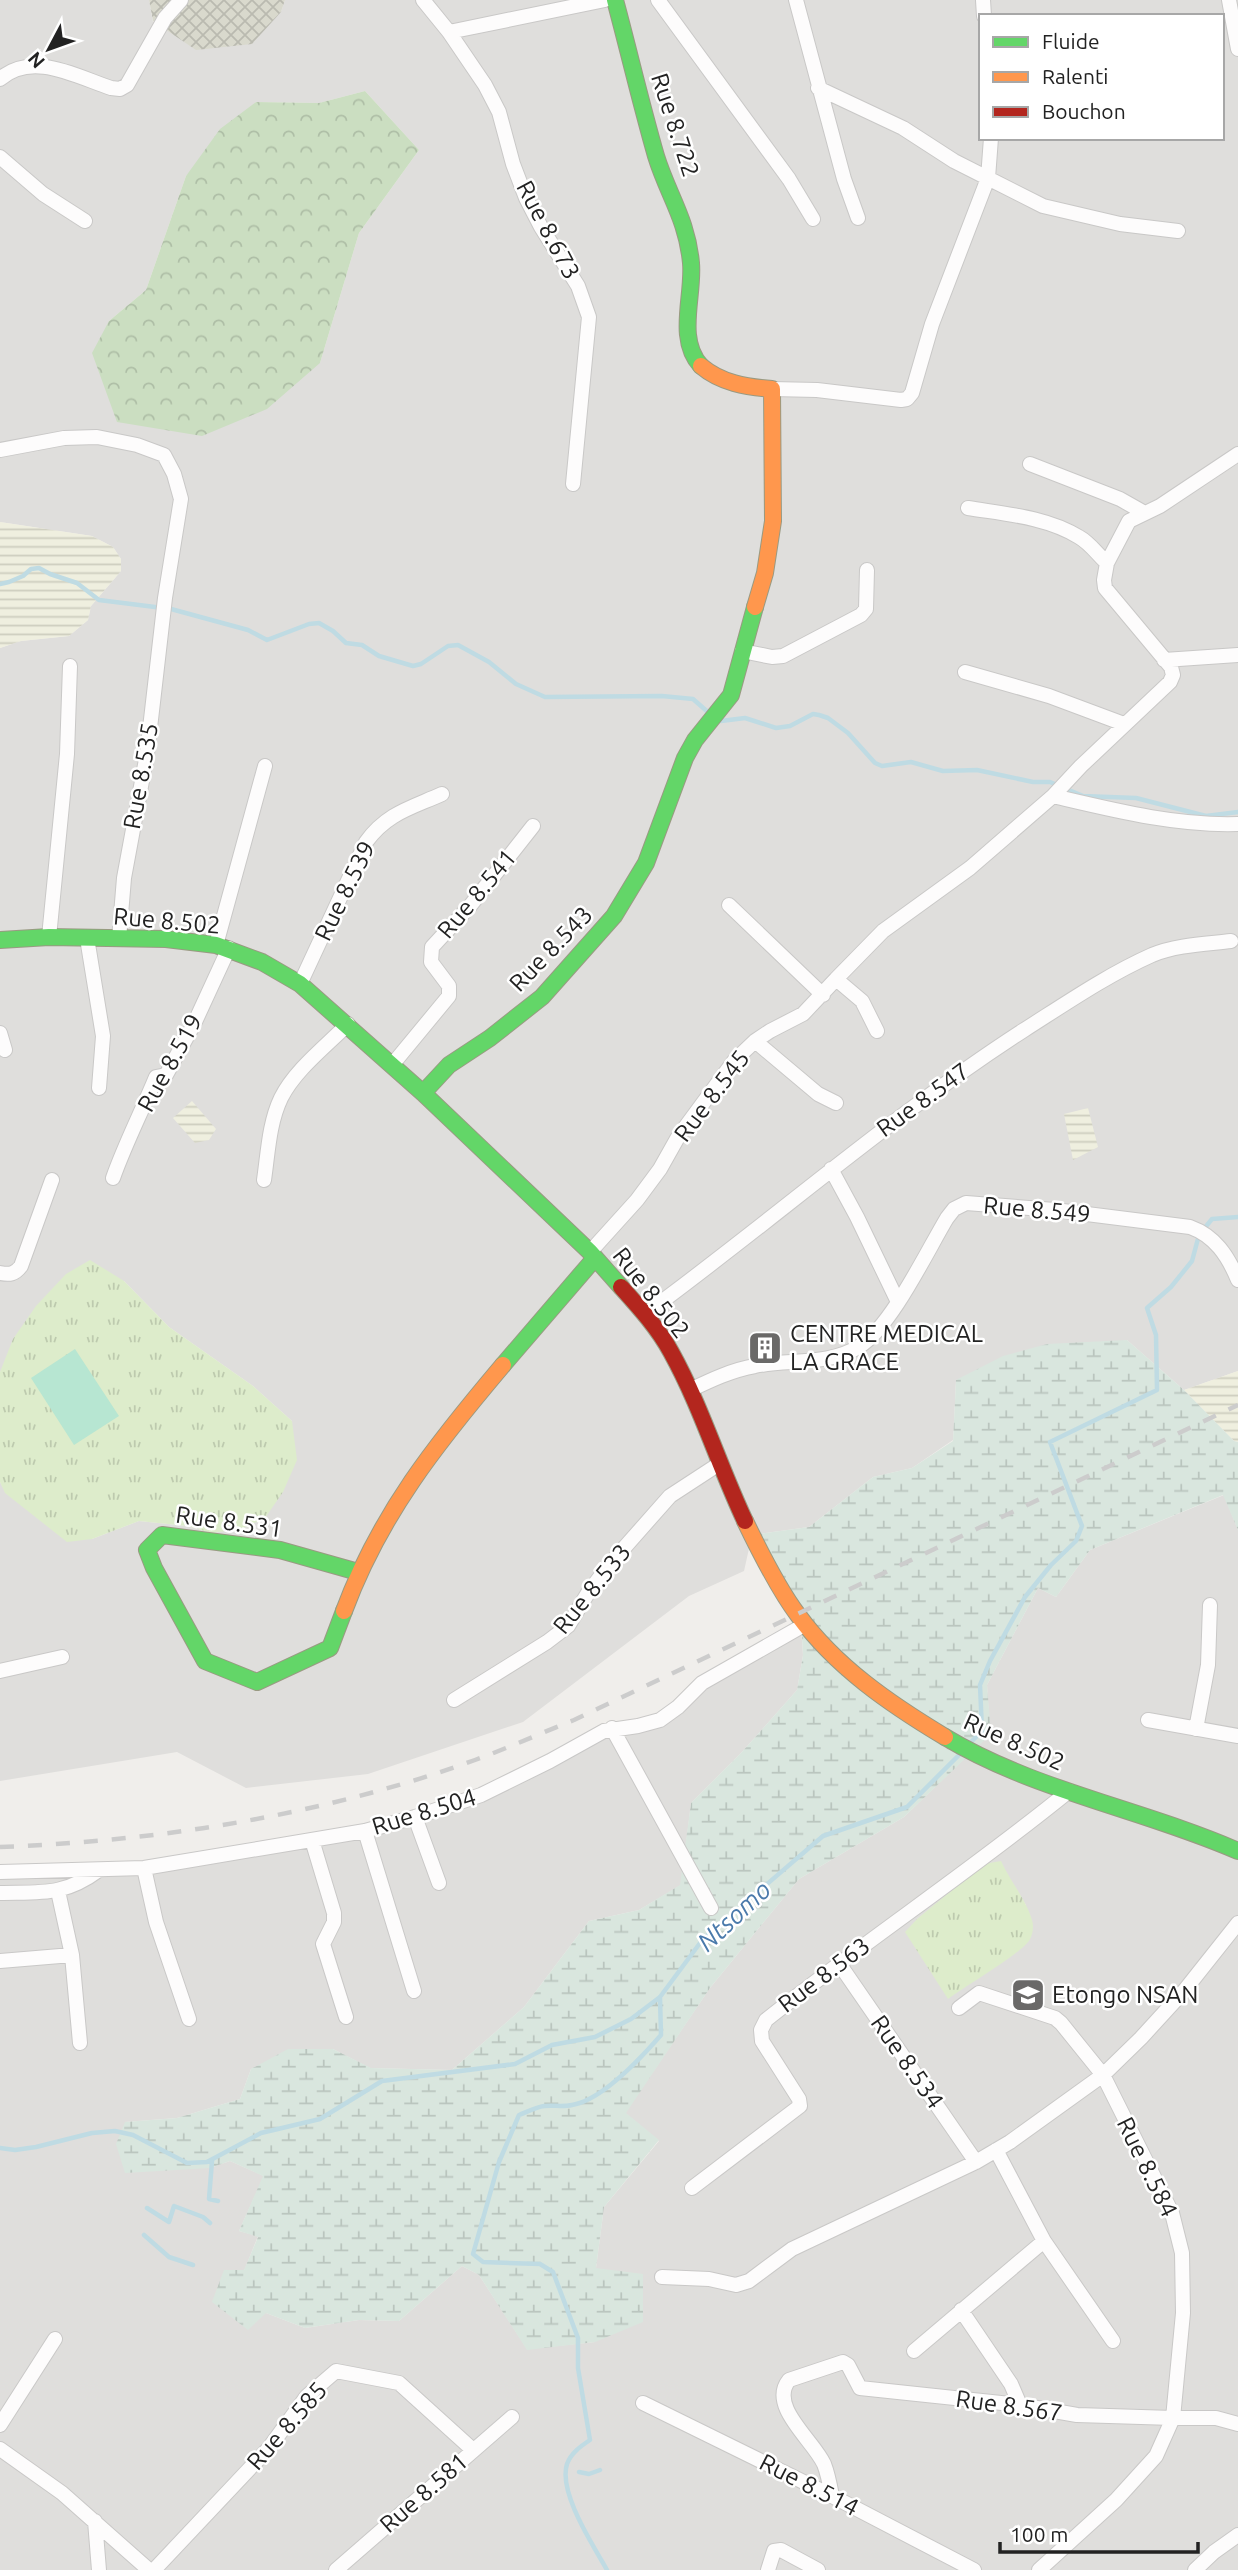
<svg xmlns="http://www.w3.org/2000/svg" width="1238" height="2570" viewBox="0 0 1238 2570" font-family="Ubuntu,sans-serif">
  <defs>
    <pattern id="construction-cross-hatch" width="8" height="8" patternUnits="userSpaceOnUse" patternTransform="scale(1.75)"><rect width="8" height="8" fill="#d9d9cd"/><path d="M0 0l8 8M0 8l8-8" fill="none" stroke="#babab0"/></pattern>
    <pattern id="farmland-rules" width="6" height="5" patternUnits="userSpaceOnUse" patternTransform="scale(1.75)"><rect width="6" height="5" fill="#efefdf"/><path d="M0 2.5h6" fill="none" stroke="#cdcdbf"/></pattern>
    <pattern id="grass-tufts" width="24" height="20" patternUnits="userSpaceOnUse" patternTransform="scale(1.75)"><rect width="24" height="20" fill="#ddeccb"/><path d="M3 7l-1-3M5 7V3M7 7l1-3M15 17l-1-3M17 17v-4M19 17l1-3" fill="none" stroke="#bdcaae"/></pattern>
    <pattern id="forest-crowns" width="20" height="18" patternUnits="userSpaceOnUse" patternTransform="scale(1.75)"><rect width="20" height="18" fill="#cbdec1"/><path d="M2 6a3 3 0 1 1 6 0M12 15a3 3 0 1 1 6 0" fill="none" stroke="#aebea6"/></pattern>
    <pattern id="wetland-marsh" width="20" height="14" patternUnits="userSpaceOnUse" patternTransform="scale(1.75)"><rect width="20" height="14" fill="#d9e6de"/><path d="M1 5h8M5 5V1M11 12h8M15 12V8" fill="none" stroke="#bac5be"/></pattern>
  </defs>
  <rect width="100%" height="100%" fill="#f0eeeb"/>
  <path fill="#dfdedc" fill-rule="evenodd" d="M0,0h149l4,22 128,-10 4,-12h953v1371l-54,19 -57,-50 -171,40 -3,60 -41,28 -39,9 -64,50 -57,8 -8,36 -55,25 -166,126 -155,52 -122,14 -69,-36 -177,29v-299l6,11 86,46 47,-18 48,5 25,7 80,-112 -39,-35 -84,-59 -45,-46 -124,91v-724l21,-7 48,-5 19,-16 3,-14 30,-35v-12l-8,-12 -21,-11 -92,-14zM981,16h241v122h-241zM365,91l54,59 -60,83 -39,130 -211,-42 37,-31 40,-114 70,-74 63,1z
    M1224,1495l14,35v1040h-1238v-698l144,-4 168,-28 169,-45 123,-64 34,-5 163,-100 2,29 -6,35 -56,63 -50,50 -10,82 -42,25 -50,11 -65,86 -72,63 -82,-2 -37,-19 -82,20 -11,30 -63,19 -52,4 85,46 20,-7 34,15 -25,55 19,5 -14,35 22,42 39,15 54,-8 40,1 63,-55 17,9 48,74 68,-7 1,-74 8,-61 55,-66 -34,-28 85,-125 89,-109 105,-62 86,-83 -3,-49 51,-97 18,9 34,-47zM1009,1879l17,26 -109,14 15,-11z"/>
  <path fill="url(#construction-cross-hatch)" d="M149,0h136l-4,12 -29,32 -56,6 -43,-29z"/>
  <path fill="url(#farmland-rules)" d="M0,522l92,14 21,11 8,12v12l-30,35 -3,14 -19,16 -48,5 -21,7z
    M192,1101l24,28 -7,11 -14,3 -22,-25z
    M1088,1108l10,39 -25,13 -9,-46z
    M1238,1371v71l-4,-1 -50,-51z"/>
  <path fill="url(#grass-tufts)" d="M90,1260l34,21 45,46 84,59 39,35 5,39 -14,32 -18,26 -24,11 -29,4 -25,-7 -48,-5 -47,18 -25,3 -62,-49 -5,-11v-110l13,-33 23,-33 30,-32z
    M1001,1861c9,20 25,38 31,59 2,6 1,15 -3,21 -13,16 -62,44 -81,58l-43,-67 12,-13 67,-55z"/>
  <path fill="url(#forest-crowns)" d="M365,91l54,59 -60,83 -39,130 -53,46 -65,27 -85,-14 -25,-69 17,-32 37,-31 40,-114 34,-47 36,-27 63,1z"/>
  <path fill="url(#wetland-marsh)" d="M1127,1340l57,50 50,51 4,1v88l-15,-35 -133,55 -34,47 -18,-9 -51,97 4,49 -87,83 -105,62 -89,109 -84,125 33,27 -55,67 -8,61 47,6v48l-48,20 -68,8 -48,-75 -17,-9 -63,55 -40,-1 -54,8 -39,-15 -18,17 -36,-28 12,-32h20l14,-33 -19,-6 24,-55 -33,-15 -20,7 -85,5 -9,-29 9,-22 52,-4 63,-19 11,-30 37,-20h45l38,19 81,2 72,-63 65,-86 50,-11 41,-25 11,-82 50,-50 56,-63 6,-35 -2,-34 -49,-86 57,-8 64,-50 39,-9 41,-27 3,-61 47,-24 44,-12z"/>
  <path fill="#b7e6d2" d="M75,1349l44,67 -45,29 -43,-67z"/>
  <g fill="none" stroke-linecap="round" stroke-linejoin="round">
    <path stroke="#bfdbe3" stroke-width="4.5" d="M0,584l9,-2 14,-6 8,-7 8,-1 11,6 27,9 22,17 72,9 77,21 19,10 42,-16 10,-1 14,8 13,12 16,2 17,11 34,10 8,-2 27,-18 10,-1 31,17 27,22 29,13 117,-1 31,3 16,14
      M721,721l24,-3 31,10 14,-2 23,-12 6,1 9,3 20,15 27,30 7,3 29,-4 32,9 34,-1 56,12h17l33,14 53,2 70,18 32,-4
      M969,1744l13,-13 -2,-46 10,-24 35,-64 26,-32 25,-24 6,-15 -32,-84 107,-52 -1,-55 -9,-27 24,-21 21,-26 7,-26 13,-16 26,-2
      M0,2148l15,2 21,-3 56,-14 23,-2 18,4 54,28 20,-1 54,-29 59,-14 62,-38 133,-17 37,-19 43,-8 36,-18 29,-22 43,-58 120,-103 84,-29 54,-54
      M212,2161l-3,38 9,2
      M147,2208l22,14 5,-16 29,11 7,6
      M144,2235l25,22 24,8
      M579,2472l10,2 11,-4
      M607,2570c-14,-25 -49,-78 -40,-106 4,-11 14,-18 23,-24l-12,-72v-30l-25,-66 -13,-8 -57,-2 -10,-8 26,-92 20,-47c8,-3 17,-8 25,-9 9,-1 19,1 28,-1 30,-5 69,-47 89,-70l-1,-38"/>
    <g stroke="#c9c8c7" stroke-width="16">
      <path id="street" d="M423,0l26,32 36,53 14,27 14,52 13,34 15,29 37,59 11,31 -16,167
        M658,0l131,179 24,40
        M796,0l48,179 14,39
        M983,0l1,16
        M1229,0l9,49
        M449,32l156,-32
        M0,79c32,-28 75,-3 111,9l9,1 7,-4 38,-67 16,-18
        M818,88l85,40 51,33 89,45 77,18 58,7
        M0,157l43,37 42,27
        M772,389l45,1 84,10 6,-1 5,-6 20,-69 56,-146 3,-40
        M0,450l64,-12 33,-1 40,8 27,10 10,19 7,25 -16,99 -18,156 -23,124 -5,61
        M1030,464l90,35 23,13
        M968,508c37,6 79,9 111,29 11,6 19,18 28,26
        M742,651l30,6 11,-1 78,-41 5,-6 1,-39
        M1164,660l74,-5
        M965,672l84,24 75,28
        M1053,796c60,14 123,30 185,28
        M729,905l94,90
        M49,937l18,-183 3,-88
        M87,938l16,98 -4,52
        M216,945l49,-179
        M836,979l47,-48 87,-63 83,-72 28,-30 89,-84 3,-7 -2,-8 -66,-79 -1,-8 3,-17 22,-42 31,-15 78,-52
        M300,984l66,-142c21,-29 45,-34 76,-48
        M0,1033l5,17
        M755,1041l63,53 18,9
        M392,1065l57,-69v-10l-18,-24 1,-15 38,-41 63,-80
        M831,1169l26,48 41,85
        M113,1178c12,-34 29,-67 43,-101l10,-2 28,-51 35,-76
        M264,1180c4,-27 5,-57 17,-82 14,-28 44,-51 67,-74
        M590,1252l47,-52 23,-31 18,-32 56,-76 21,-20 15,-10 33,-17 33,-35 26,22 15,30
        M0,1273c10,2 15,1 21,-7l31,-86
        M645,1314c127,-93 246,-198 379,-284 41,-26 83,-55 128,-75 24,-10 54,-11 79,-14
        M690,1390c21,-10 42,-20 65,-24 34,-7 74,0 105,-20 32,-21 66,-93 87,-128l7,-9 12,-6 89,7 135,17c25,9 38,29 48,53
        M0,1671l62,-14
        M454,1700l93,-58 21,-16 20,-33 21,-28 61,-69 49,-32
        M1148,1720l90,16
        M612,1728l99,180
        M1196,1729l12,-64 2,-60
        M415,1817l24,66
        M365,1831l49,160
        M312,1840l22,73v9l-11,22 23,73
        M144,1868l12,54 33,97
        M0,1872l144,-4 221,-37 50,-14 66,-22 69,-34 54,-30 34,-5 22,-6 18,-13 24,-24 102,-58
        M58,1891l14,64 8,88
        M0,1893c42,-1 64,3 99,-23
        M0,1961l72,-6
        M838,1962l138,200
        M959,2008l20,-15 76,25 6,5 42,52 69,138 10,40 1,60 -10,105h43l22,6
        M996,2150l48,91 69,100
        M692,2188l108,-82 -1,-7 -37,-58 -1,-11 5,-10c99,-79 205,-149 303,-229
        M662,2277l47,2 27,6 13,-4 43,-32 184,-87 34,-20 93,-67 38,-37 43,-47 54,-68
        M961,2310l50,74 9,21
        M914,2351l130,-110
        M643,2403l189,93 142,74
        M0,2425l55,-86
        M0,2449l62,44 87,77
        M832,2496c-2,-11 -4,-22 -8,-32 -11,-24 -56,-58 -35,-84l54,-18 5,3 12,23 160,17 57,10 96,3 -17,38 -40,44 -77,70
        M95,2521l4,49
        M154,2570l115,-122 38,-52 29,-25 63,12 74,67
        M336,2570l176,-153
        M768,2570l6,-19 7,-1 37,20
        M1195,2570l19,-18 24,-17"/>
    </g>
    <g stroke="#999a82" stroke-width="18">
      <path id="fast" d="M615,0c14,52 26,104 41,156 12,39 31,63 35,107 3,33 -15,76 10,103
        M0,940l49,-3 117,2 50,6 46,17 38,22 123,109 167,159 31,35
        M423,1093l26,-28 41,-27 52,-41 72,-81 32,-53 39,-105 10,-18 36,-45 24,-88
        M503,1365l92,-107
        M344,1611l-14,37 -73,34 -52,-21 -51,-93 -7,-18 15,-15 118,15 78,22
        M945,1737c90,54 197,72 293,114"/>
    </g>
    <g stroke="#999a82" stroke-width="18">
      <path id="slow" d="M701,366c20,17 45,21 71,23l1,132 -8,52 -10,34
        M745,1521c14,29 34,69 53,94 38,52 92,89 147,122
        M344,1611c36,-97 93,-168 159,-246"/>
    </g>
    <g stroke="#999a82" stroke-width="18">
      <path id="jam" d="M621,1287c18,20 37,41 50,65 30,54 48,114 74,169"/>
    </g>
    <use href="#street" stroke="#fdfcfc" stroke-width="14"/>
    <use href="#fast" stroke="#63d668" stroke-width="16"/>
    <use href="#slow" stroke="#ff974d" stroke-width="16"/>
    <use href="#jam" stroke="#b3261e" stroke-width="16"/>
    <path stroke="#ccc" stroke-width="4.5" stroke-dasharray="14 14" stroke-linecap="butt" d="M0,1847c161,-6 323,-32 475,-87 33,-12 66,-27 99,-40l664,-315"/>
  </g>
  <defs>
    <g id="building-square" transform="scale(1.75)"><rect x="-9" y="-9" width="18" height="18" rx="4" fill="#6a6968" stroke="#fff"/><path d="M-4-6H4V6H1V3H-1V6H-4ZM-2.5-4.3h1.7v1.8h-1.7ZM.8-4.3h1.7v1.8H.8ZM-2.5-1h1.7V.8h-1.7ZM.8-1h1.7V.8H.8Z" fill="#fff"/></g>
    <g id="school-square" transform="scale(1.75)"><rect x="-9" y="-9" width="18" height="18" rx="4" fill="#6a6968" stroke="#fff"/><path d="M0-5L7-2L0 1L-7-2ZM-4 1L0 2.5L4 1V4Q0 6-4 4Z" fill="#fff"/></g>
  </defs>
  <g fill-rule="evenodd">
    <use href="#building-square" x="765" y="1348"/>
    <use href="#school-square" x="1028" y="1995"/>
  </g>
  <g text-anchor="middle" stroke-width="5" stroke-linejoin="round" paint-order="stroke">
    <g font-size="24" fill="#222" stroke="#fff">
      <text transform="translate(675 125) rotate(72)" y="8">Rue 8.722</text>
      <text transform="translate(548 230) rotate(62)" y="8">Rue 8.673</text>
      <text transform="translate(141 776) rotate(-80)" y="8">Rue 8.535</text>
      <text transform="translate(345 891) rotate(-64)" y="8">Rue 8.539</text>
      <text transform="translate(477 894) rotate(-50)" y="8">Rue 8.541</text>
      <text transform="translate(167 921) rotate(5)" y="8">Rue 8.502</text>
      <text transform="translate(551 949) rotate(-46)" y="8">Rue 8.543</text>
      <text transform="translate(170 1063) rotate(-61)" y="8">Rue 8.519</text>
      <text transform="translate(712 1096) rotate(-53)" y="8">Rue 8.545</text>
      <text transform="translate(923 1100) rotate(-36)" y="8">Rue 8.547</text>
      <text transform="translate(1037 1210) rotate(5)" y="8">Rue 8.549</text>
      <text transform="translate(651 1293) rotate(52)" y="8">Rue 8.502</text>
      <text transform="translate(229 1522) rotate(8)" y="8">Rue 8.531</text>
      <text transform="translate(592 1589) rotate(-51)" y="8">Rue 8.533</text>
      <text transform="translate(1014 1742) rotate(24)" y="8">Rue 8.502</text>
      <text transform="translate(424 1812) rotate(-17)" y="8">Rue 8.504</text>
      <text transform="translate(824 1975) rotate(-37)" y="8">Rue 8.563</text>
      <text transform="translate(907 2062) rotate(55)" y="8">Rue 8.534</text>
      <text transform="translate(1147 2167) rotate(64)" y="8">Rue 8.584</text>
      <text transform="translate(1009 2406) rotate(8)" y="8">Rue 8.567</text>
      <text transform="translate(287 2426) rotate(-49)" y="8">Rue 8.585</text>
      <text transform="translate(809 2485) rotate(27)" y="8">Rue 8.514</text>
      <text transform="translate(424 2493) rotate(-41)" y="8">Rue 8.581</text>
    </g>
    <g font-size="24" fill="#222" stroke="#fff" text-anchor="start">
      <text x="790" y="1342">CENTRE MEDICAL<tspan x="790" dy="28">LA GRACE</tspan></text>
      <text x="1052" y="2003">Etongo NSAN</text>
    </g>
    <g font-size="26" font-style="italic" fill="#4a7aab" stroke="#fff">
      <text transform="translate(734 1916) rotate(-43)" y="9">Ntsomo</text>
    </g>
  </g>
  <rect x="979" y="14" width="245" height="126" fill="#ffffff" stroke="#a7a7a7" stroke-width="2"/>
  <rect x="993" y="37" width="35" height="10" fill="#63d668" stroke="#a7a7a7" stroke-width="2"/>
  <text x="1042" y="49" font-size="21" fill="#222222">Fluide</text>
  <rect x="993" y="72" width="35" height="10" fill="#ff974d" stroke="#a7a7a7" stroke-width="2"/>
  <text x="1042" y="84" font-size="21" fill="#222222">Ralenti</text>
  <rect x="993" y="107" width="35" height="10" fill="#b3261e" stroke="#a7a7a7" stroke-width="2"/>
  <text x="1042" y="119" font-size="21" fill="#222222">Bouchon</text>
  <g transform="translate(49 49) rotate(229)" stroke="#ffffff" stroke-width="5" paint-order="stroke">
  <path d="M0-5L12 26L0 18L-12 26Z" fill="#222222"/>
  <text y="-10" font-size="19" font-weight="bold" text-anchor="middle" fill="#222222">N</text>
  </g>
  <path d="M1000 2542v10h198v-10" fill="none" stroke="#222222" stroke-width="3.5"/>
  <text x="1010" y="2542" font-size="21" fill="#222222" stroke="#ffffff" stroke-width="5" paint-order="stroke">100 m</text>
</svg>
